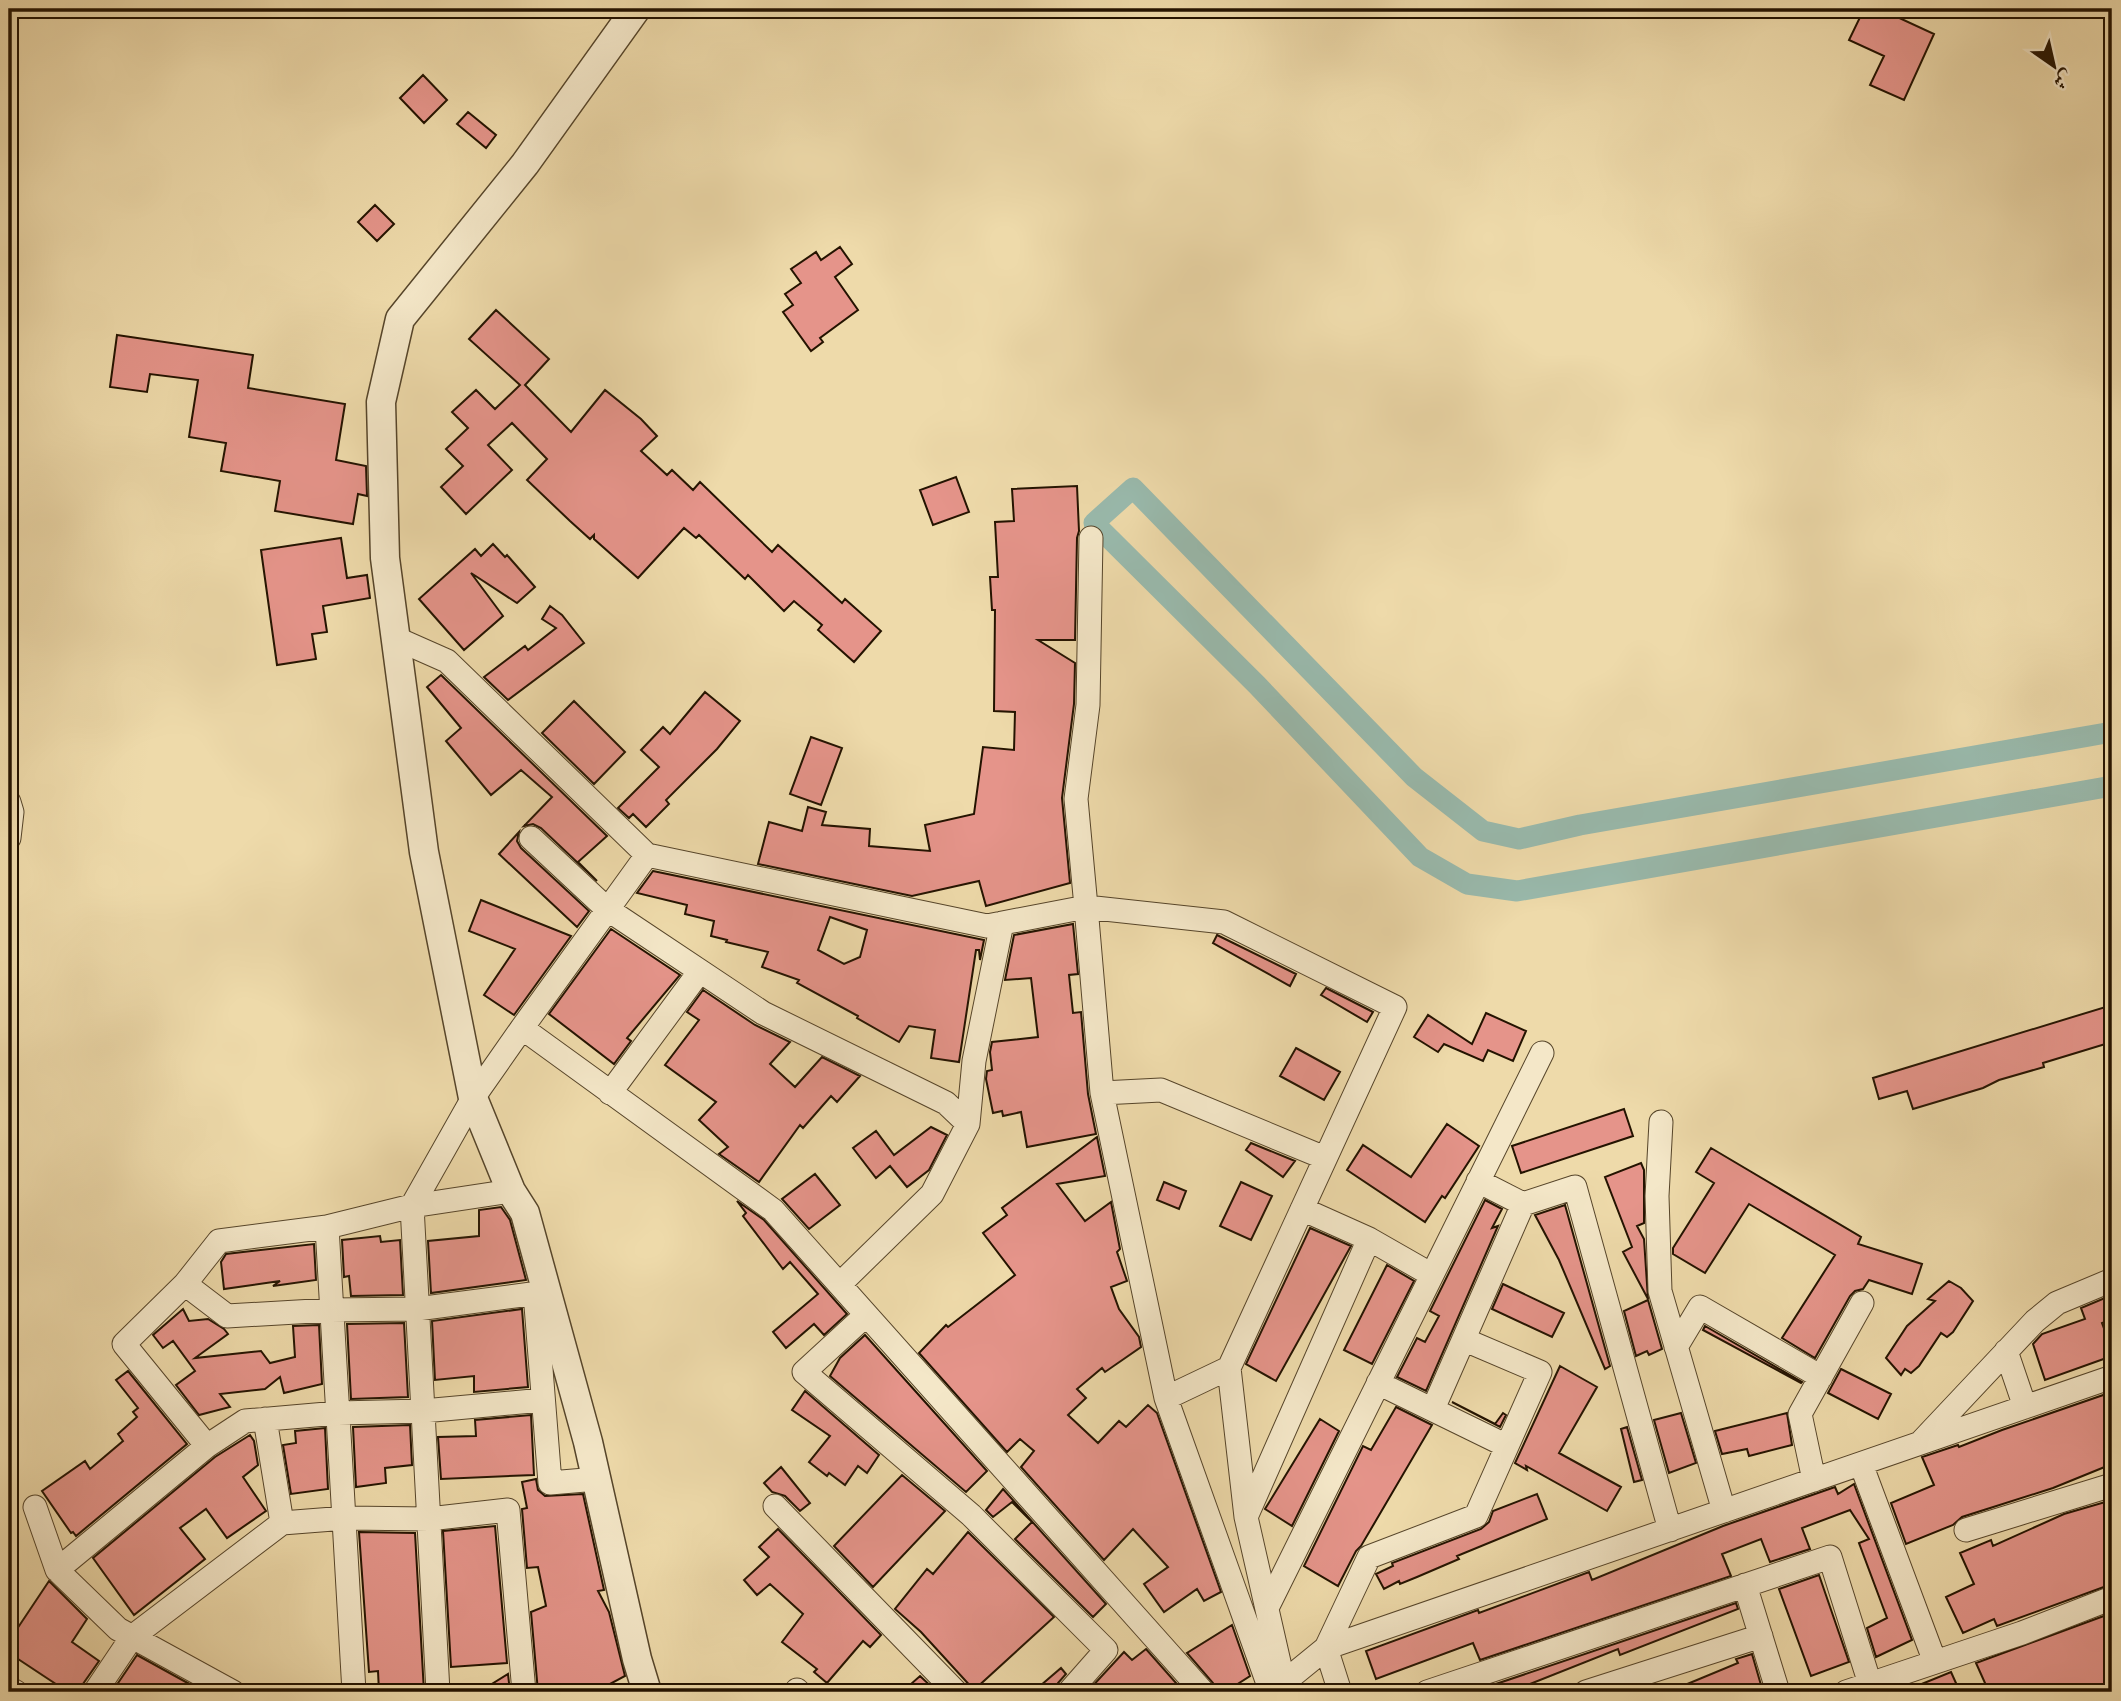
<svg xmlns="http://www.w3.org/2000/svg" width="2121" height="1701" viewBox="0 0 2121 1701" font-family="'Old Standard TT',Amiri,serif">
  <rect width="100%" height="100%" fill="#eedaaa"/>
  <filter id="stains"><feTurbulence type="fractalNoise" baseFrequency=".00286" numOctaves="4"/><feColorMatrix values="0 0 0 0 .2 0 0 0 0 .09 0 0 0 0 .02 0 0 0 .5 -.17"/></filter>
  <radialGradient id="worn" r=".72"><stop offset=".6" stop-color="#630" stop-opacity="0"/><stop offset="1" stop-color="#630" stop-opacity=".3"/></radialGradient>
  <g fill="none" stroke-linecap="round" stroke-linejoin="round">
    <path stroke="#99baad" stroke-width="21" d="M2112,732l-532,93 -61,14 -36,-8 -69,-54 -281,-289 -39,35 163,162 163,172 47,27 50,7 595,-105"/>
  </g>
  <path fill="#e5948a" stroke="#241300" stroke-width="2" fill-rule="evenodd" d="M1864,9h16l54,25 -30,66 -34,-15 14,-29 -35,-16z
    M423,75l24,25 -23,23 -24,-25z
    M468,112l28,23 -10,13 -29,-24z
    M375,205l19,19 -17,17 -19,-19z
    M840,247l12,17 -17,13 23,33 -38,28 3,4 -12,9 -28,-39 10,-7 -8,-11 16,-11 -10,-14 25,-17 5,8z
    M496,310l53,49 -24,26 46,47 34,-42 36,29 16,17 -16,15 26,24 5,-5 21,20 7,-8 72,70 6,-7 64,58 3,-4 36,32 -27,31 -36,-32 4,-5 -28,-24 -10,10 -36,-36 -3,4 -46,-44 -3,3 -12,-10 -46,50 -44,-39v-4l-4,4 -20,-18 -43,-41 20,-21 -35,-36 -24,22 24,25 -46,44 -25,-27 22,-21 -17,-17 22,-21 -16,-16 24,-22 19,19 25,-24 -51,-46z
    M117,335l136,20 -5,33 97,16 -9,56 30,6 1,30 -9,-2 -5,30 -78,-13 5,-30 -59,-10 5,-28 -37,-6 9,-57 -48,-6 -3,18 -37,-5z
    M956,477l13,35 -36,13 -13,-35z
    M1077,486l2,45 -2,7 -2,102h-37l37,23 -1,41 -12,94 8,85 -84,23 -7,-25 -67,15 -154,-32 11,-42 33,9 6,-24 18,5 -4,13 48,4 -1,17 61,5 -5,-26 49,-11 9,-67 31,3 1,-38 -21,-1 1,-101h-3l-2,-33h8l-3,-55 19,-1 -2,-32z
    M341,538l6,40 20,-3 3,23 -47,8 4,26 -15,2 4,25 -39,6 -16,-115z
    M493,544l12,13 2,-2 28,32 -18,16 -46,-30 32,43 -39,34 -45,-51 56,-50 6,7z
    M550,606l12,9 22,28 -76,57 -24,-23 41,-31 3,4 28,-22 -14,-9z
    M441,675l166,161 -29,26 19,19 -56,-53 -8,-4 -9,2 28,-29 -31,-27 -30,25 -45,-54 15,-13 -34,-41z
    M705,692l35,29 -23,28 -51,51 3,4 -23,23 -13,-13 -4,4 -11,-10 41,-41 -18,-17 22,-23 7,7z
    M574,701l51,51 -31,32 -52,-51z
    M811,737l31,11 -21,57 -31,-11z
    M519,832l-2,9 4,7 68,63 -12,16 -78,-73z
    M653,871l331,69 -4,20 -1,-10h-3l-17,112 -28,-4 4,-28 -26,-4 -10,16 -42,-24 1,-2 -61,-33 2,-3 -37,-13 6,-15 -42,-10 1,-2 -16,-4 3,-15 -29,-7 2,-9 -50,-12zM830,917l37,13 -7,27 -16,7 -26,-14z
    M481,900l90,36 -57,79 -30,-20 31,-46 -46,-18z
    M1073,924l5,50 -9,1 4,38 8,-1 7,82 8,40 -69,13 -6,-35 -18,4 -1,-5 -9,2 -7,-34 1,-8 5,-1 -2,-18 2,-10 46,-5 -7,-59 -26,2 9,-45z
    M611,929l69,46 -53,63 4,3 -17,23 -65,-50z
    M1217,935l79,39 -6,12 -77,-43z
    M1326,988l47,24 -6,10 -46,-27z
    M703,990l52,35 35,17 -20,22 25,23 27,-30 38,19 -23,26 -6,-6 -28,32 -3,-3 -41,57 -40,-28 9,-7 -29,-27 17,-18 -51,-37 34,-45 -12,-8z
    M2112,1005v37l-69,21 1,4 -45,13 -16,8 -70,21 -6,-18 -28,8 -6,-21z
    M1486,1013l40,18 -13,30 -25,-11 -5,11 -39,-17 -6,8 -24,-15 14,-22 44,29z
    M1296,1048l44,24 -16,28 -44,-24z
    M1624,1109l9,27 -112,37 -9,-27z
    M1447,1124l32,22 -34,52 -3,-2 -17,26 -78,-52 16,-25 48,32z
    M931,1127l16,8 -18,35 -22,17 -17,-21 -14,12 -23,-30 23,-17 18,24z
    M1097,1137l8,39 -48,8 28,37 26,-19 9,47 -3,3 10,29 -16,6 8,22 20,28 2,10 -36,25 -3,-4 -25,21 9,9 -18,17 30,28 21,-22 7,6 22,-22 9,8 64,179 -17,9 -7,-12 -33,23 -20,-28 24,-17 -35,-38 -29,31 -83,-93 13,-16 -14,-12 -13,13 -88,-99 27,-28 2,2 67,-52 -32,-42 24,-18 -5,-7z
    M1251,1143l44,18 -12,16 -37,-27z
    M1711,1148l150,89 -3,7 64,20 -10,30 -43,-14 -6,9 -8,2 -5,5 -35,62 -33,-20 53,-83 -86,-51 -44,69 -32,-19v-6l41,-65 -18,-11z
    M1641,1163l3,7v53l-7,3 7,13 4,60 -25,-47 9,-5 -27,-70z
    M815,1174l25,31 -31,24 -27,-30z
    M1164,1182l22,9 -7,18 -22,-9z
    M1241,1182l31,14 -21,44 -31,-14z
    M1485,1200l17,9 -10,19 6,-2 -72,165 -29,-14 20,-39 8,4 14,-26 -9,-5z
    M737,1201l27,19 83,94 -23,21 -10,-11 -28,24 -13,-16 45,-38 -28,-32 -7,7 -40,-53 3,-3z
    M1565,1205l45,161 -5,3 -46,-109 -24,-45z
    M501,1207l9,13 16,60 -95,13 -3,-52 51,-5v-26z
    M1310,1228l41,18 -75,135 -30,-17z
    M380,1236l1,6 19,-2 3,55 -52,1 -2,-20 -5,1 -2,-37z
    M314,1244l2,36 -43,6 7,-5 -56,8 -3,-27 5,-8z
    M1387,1265l27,16 -42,83 -28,-14z
    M1949,1281l12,7 12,13 -20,31 -6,5 -6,-4 -22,33 -8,7 -6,-4 -4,6 -15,-17 21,-32 28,-25 -7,-2z
    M1503,1284l61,29 -12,24 -60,-28z
    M2112,1295v24l-10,4 10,27v6l-67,24 -12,-36 9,-10 43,-15 -4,-11z
    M1648,1300l14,49 -13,6 -2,-4 -11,5 -12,-45z
    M183,1309l6,12 19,-2 16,10 4,5 -33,24 66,-7 9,12 25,-6 -2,-31 26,-1 3,59 -38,9 -4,-16 -15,12 -45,5 10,13 -31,8 -23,-30 19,-14 -22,-30 -10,7 -10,-13z
    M522,1309l6,78 -54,5v-16l-39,4 -3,-59z
    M404,1323l4,74 -57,2 -4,-75z
    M1705,1326l97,56 -1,1 -98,-53z
    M865,1335l122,136 -21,21 -136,-116 10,-18z
    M1560,1366l37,21 -38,66 62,34 -14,24 -81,-45 1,4 -12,-7z
    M1841,1369l50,25 -13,25 -50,-26z
    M128,1371l59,73 -111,92 -3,-4 -2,1 -29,-42 43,-30 5,8 33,-28 -5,-7 19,-17 -4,-5 5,-4 -22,-28z
    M805,1391l74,64 -12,18 -9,-7 -13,19 -16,-12 -2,3 -18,-14 21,-26 -38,-26z
    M2112,1392v72l-59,24 -91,29 -9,8 -47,19 -15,-41 43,-18 -12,-28 36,-12 1,2 43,-17z
    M1452,1402l43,22 8,-11 3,2 -6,12z
    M1396,1407l36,18 -71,121 -5,5 -18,35 -34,-20 59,-120 8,4z
    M1681,1413l15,50 -27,10 -15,-53z
    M1787,1413l5,32 -43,11 -2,-7 -25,5 -7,-23z
    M531,1415l3,60 -93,4 -3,-42 38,-1 -1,-16z
    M1320,1419l19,12 -47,95 -27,-17z
    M410,1425l2,40 -27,3 1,15 -30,4 -3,-60z
    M1627,1427l15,53 -8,2 -13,-53z
    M325,1428l3,61 -37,5 -8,-49 13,-2 -1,-12z
    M250,1435l4,6 4,24 -15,12 23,34 -39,27 -21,-29 -26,19 25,31 -71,56 -41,-57 122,-101z
    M781,1467l29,36 -10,8 -15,-15 -13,-4 -8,-9z
    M902,1475l43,36 -72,76 -39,-41z
    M536,1479l2,11 7,6 38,-2 21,96 -6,1 11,21 16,64 -30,16h-57l-7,-80 15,-6 -8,-39 -11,1 -5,-59 5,-1 -5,-26z
    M1854,1484l58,156 -36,17 -9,-29 20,-10 -28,-75 10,-4 -19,-29 -48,18 8,21 -40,13 -9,-23 -39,15 9,22 -251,84 -7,-17 -97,36 -10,-28 112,-41 1,3 110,-41 3,8 131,-54 112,-39 3,7z
    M1003,1489l103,115 -13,13 -78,-78 17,-17 -20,-20 -19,15 -7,-7z
    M1537,1494l10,25 -90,37 2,3 -42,18 -17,7 -1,-3 -15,8 -8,-15 17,-8 -1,-3 89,-34 8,-7 4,-11z
    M2112,1500v84l-115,42 -3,-7 -31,14 -17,-36 28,-13 -14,-31 31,-13 2,6 71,-32z
    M495,1526l12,137 -56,4 -8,-136z
    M778,1529l103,106 -11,12 -7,-6 -36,42 -13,-11 3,-3 -35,-27 21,-28 -33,-30 -13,11 -13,-15 25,-23 -10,-10z
    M359,1532l56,1 9,159h-45l-1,-21 -9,1z
    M968,1532l86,85 -80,73 -53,-58 -26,-23 32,-40 6,5z
    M1819,1575l30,87 -38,14 -32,-87z
    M49,1581l38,38 -15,23 27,19 -16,23 -2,8h-13l-59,-39v-12z
    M1736,1603l2,6 -118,46 -2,-6 -108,43h-18l-2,-6z
    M2112,1613v75l-10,4h-113l-13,-29z
    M1232,1625l18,51 -25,16h-8l-4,-9 -26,-30z
    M1146,1649l38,43h-97l37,-40 8,8z
    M1752,1654l11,38h-95l70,-29 -2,-4z
    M137,1655l67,37h-92z
    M1061,1668l5,6 -8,9 -3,9h-22z
    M1951,1672l9,20h-58z
    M508,1674l2,18h-31z
    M920,1676l15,14 -3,2h-30z"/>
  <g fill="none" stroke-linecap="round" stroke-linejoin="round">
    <g stroke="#56452a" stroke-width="25">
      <path id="minor" d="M395,638l52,23 200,194 340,71 99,-19 -10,-108 12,-94 3,-167
        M9,802l3,10 -3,26
        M531,838l76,71 156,104 183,90 22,21
        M522,1028l125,-173
        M610,1093l90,-122
        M1102,1093l59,-3 164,68
        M1661,1122l-4,74 3,95 64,220
        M1478,1181l45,23 52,-17 95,343
        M1302,1209l67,30 63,36
        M327,1227l27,465
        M185,1284l42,32 104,-6 86,-1 129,-17
        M840,1284l92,-90 36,-70 6,-63 28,-138
        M535,1293l15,190 47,-4
        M866,1315l-62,57 167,143 135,135 -37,42
        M1465,1340l75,32 -64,144 -107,41 -43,91 786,-271
        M1676,1347l24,-40 121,70
        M2006,1351l19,56
        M1378,1383l129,63
        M1166,1398l63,-30
        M1433,1409l90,-205
        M265,1419l17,104
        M1922,1441l113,-120 22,-18 55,-23
        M207,1446l-83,-102 61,-60 34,-43 108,-14 85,-21 99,-15
        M1861,1464l74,198
        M1814,1480l-14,-66 62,-111
        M775,1506l181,186
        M35,1507l22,63 61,59 115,63
        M1246,1517l123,-278
        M1966,1530l146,-45
        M57,1570l150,-124 38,-25 93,-8 85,-2 120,-11
        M1745,1585l33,107
        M1267,1608l275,-555
        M9,1688l7,4
        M797,1690l2,2
        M95,1692l37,-55 150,-114 64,-5 83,1 79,-9 16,182
        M438,1692l-26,-486 61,-108 49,-70 251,182 430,482
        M1271,1692l-105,-294 -64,-305 -16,-186 138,15 171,85 -166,361 17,149 38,167
        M1272,1692l54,-44 14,44
        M1427,1692l403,-135 40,127
        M1586,1692l175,-56
        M1846,1692l176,-59 90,-35"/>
    </g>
    <g stroke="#56452a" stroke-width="31">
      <path id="tertiary" d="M636,9l-111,155 -125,155 -19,83 4,156 39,294 49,246 38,93 14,22 63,229 49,217 10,33"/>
    </g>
    <use href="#minor" stroke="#f4e7c8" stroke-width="23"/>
    <use href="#tertiary" stroke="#f4e7c8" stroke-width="28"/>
  </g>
  <rect width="2121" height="1701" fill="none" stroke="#eedaaa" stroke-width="35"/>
  <rect x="10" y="10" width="2100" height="1680" fill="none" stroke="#241300" stroke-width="3.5"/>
  <rect x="18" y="18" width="2086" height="1666" fill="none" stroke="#241300" stroke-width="2"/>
  <g transform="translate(2054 66) rotate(146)" stroke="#f4e7c8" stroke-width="5" paint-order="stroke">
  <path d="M0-5L12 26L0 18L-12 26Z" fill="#241300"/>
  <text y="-10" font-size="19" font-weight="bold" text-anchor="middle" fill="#241300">ش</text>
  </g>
  <rect width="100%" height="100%" filter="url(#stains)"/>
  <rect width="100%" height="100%" fill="url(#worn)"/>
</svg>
